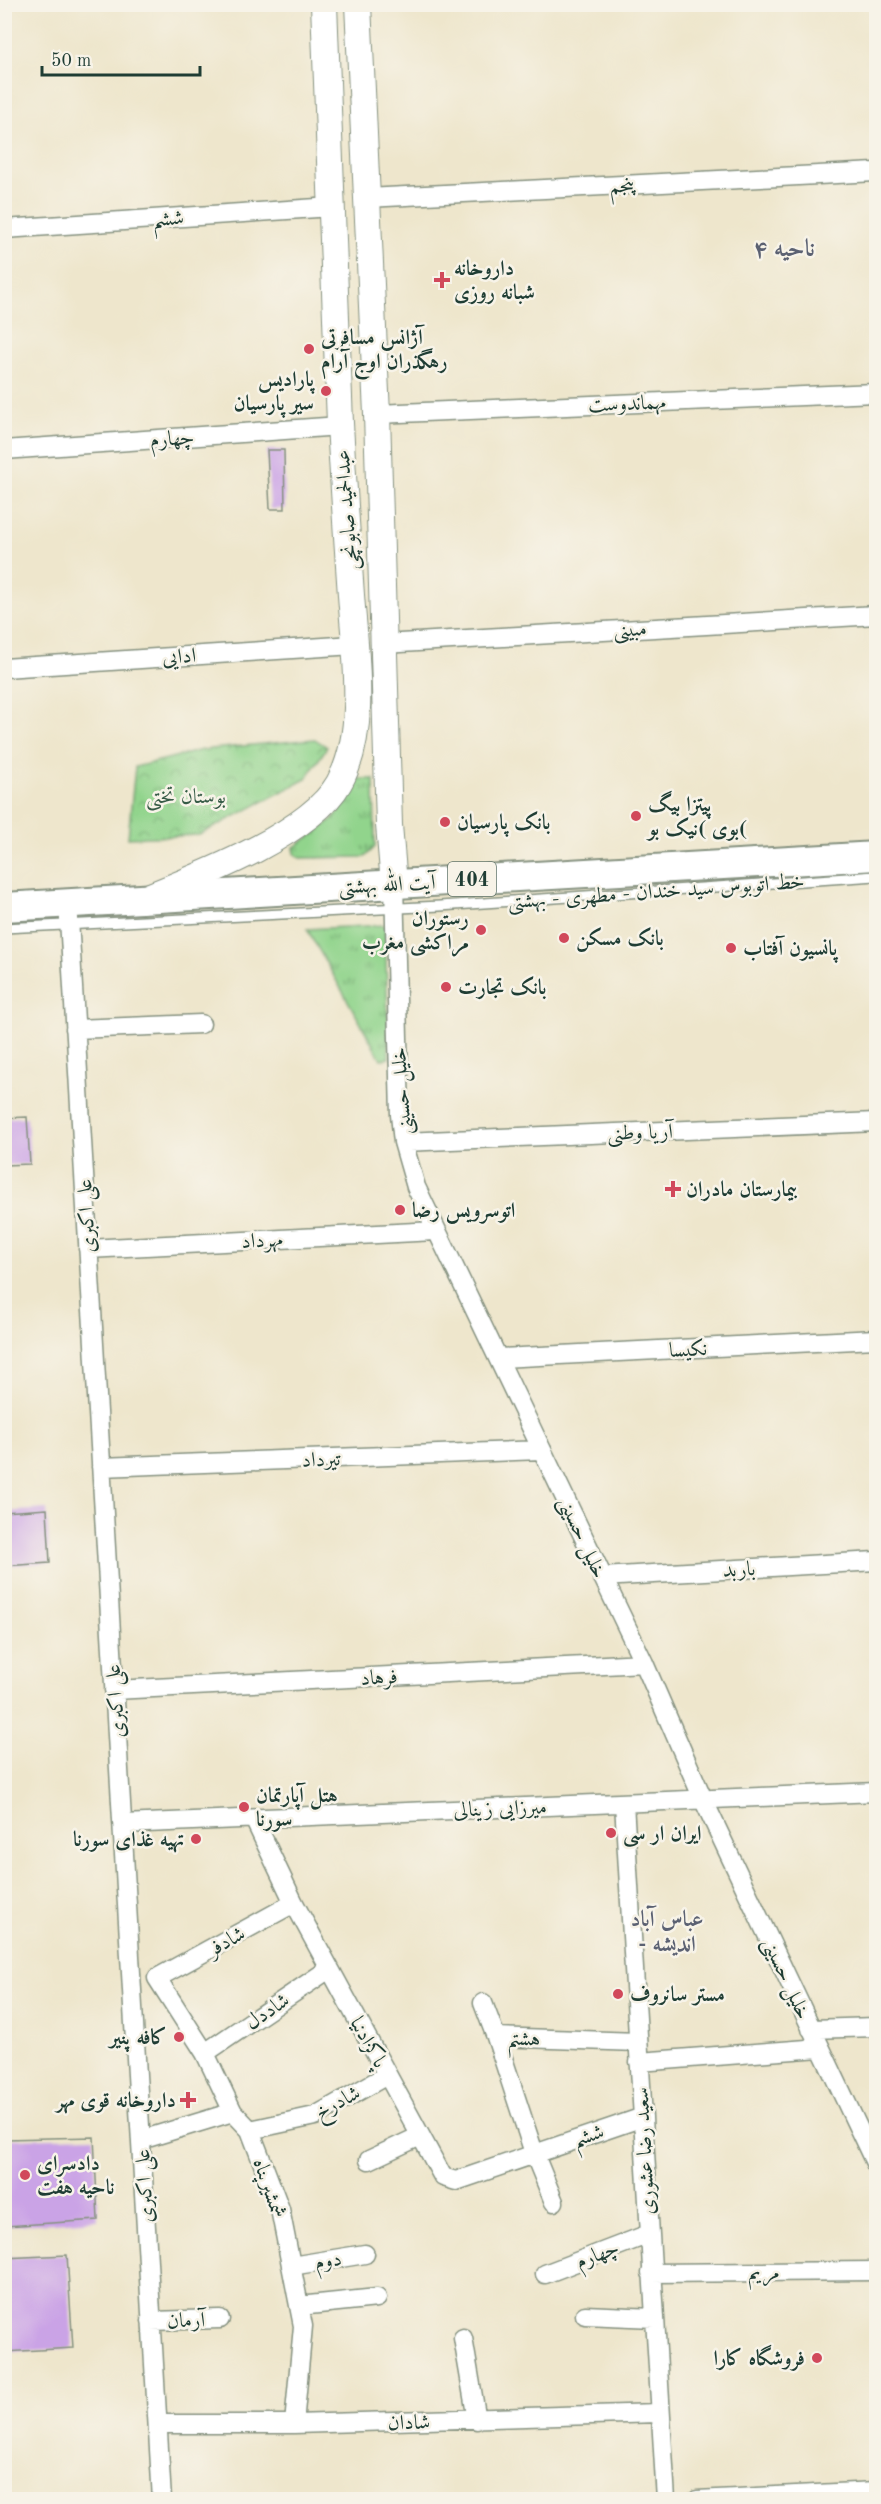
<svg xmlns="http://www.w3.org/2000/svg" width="881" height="2504" viewBox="0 0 881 2504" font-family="'Old Standard TT',Amiri,serif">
  <defs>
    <pattern id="grass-tufts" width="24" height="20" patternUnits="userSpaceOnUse" patternTransform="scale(1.5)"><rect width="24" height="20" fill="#91d48c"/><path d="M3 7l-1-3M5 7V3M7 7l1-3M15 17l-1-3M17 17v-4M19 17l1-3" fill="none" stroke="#76ad73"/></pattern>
    <pattern id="park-crowns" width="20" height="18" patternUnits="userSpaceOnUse" patternTransform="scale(1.5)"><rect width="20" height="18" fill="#91d48c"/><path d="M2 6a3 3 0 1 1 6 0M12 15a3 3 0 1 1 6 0" fill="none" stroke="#76ad73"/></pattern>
  </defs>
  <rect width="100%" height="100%" fill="#f7f3e8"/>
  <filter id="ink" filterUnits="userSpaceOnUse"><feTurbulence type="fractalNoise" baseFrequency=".0167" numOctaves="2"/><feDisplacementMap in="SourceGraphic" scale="12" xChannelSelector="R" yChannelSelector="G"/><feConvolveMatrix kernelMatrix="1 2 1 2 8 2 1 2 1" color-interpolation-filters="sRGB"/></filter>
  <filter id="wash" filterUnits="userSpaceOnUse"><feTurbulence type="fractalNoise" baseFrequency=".008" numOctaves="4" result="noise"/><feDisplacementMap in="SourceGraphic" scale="24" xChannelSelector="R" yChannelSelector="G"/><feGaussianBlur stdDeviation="1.35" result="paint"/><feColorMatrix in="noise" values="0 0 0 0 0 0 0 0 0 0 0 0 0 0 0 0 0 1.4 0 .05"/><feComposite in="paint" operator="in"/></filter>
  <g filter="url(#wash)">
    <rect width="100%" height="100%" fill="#eee6cc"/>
    <path fill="url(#grass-tufts)" stroke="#588860" stroke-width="1.5" d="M358,779h16l1,68 -10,10 -64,1 -6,-4 -1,-7c34,-22 47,-30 64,-68z
      M385,925l4,133 -8,1 -74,-130z"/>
    <path fill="url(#park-crowns)" stroke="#588860" stroke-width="1.5" d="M315,739l12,8 -21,32 -107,56 -71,3 7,-71 67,-17z"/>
    <g id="blocks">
      <path fill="#caa3e6" d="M267,450h17l1,59h-15z
        M27,1117l3,47 -26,1v-47z
        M47,1509l3,54 -46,3v-54z
        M94,2137l4,83 -93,6v-87z
        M67,2255l6,93 -69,4v-94z"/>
    </g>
  </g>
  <g filter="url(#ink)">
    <use href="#blocks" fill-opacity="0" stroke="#869280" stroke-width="1.5"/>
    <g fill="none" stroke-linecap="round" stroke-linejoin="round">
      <g stroke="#869280" stroke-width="12">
        <path id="service" d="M4,928l436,-22 436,-30"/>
      </g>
      <g stroke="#869280" stroke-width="21">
        <path id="minor" d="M367,198l509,-26
          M4,229l328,-22
          M377,414l499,-21
          M4,450l336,-24
          M383,644l493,-29
          M4,668l350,-23
          M394,884l6,231 3,27 13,45 228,476 59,136 173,366
          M68,902l94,1598
          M75,1029l126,-5
          M403,1142l473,-20
          M88,1249l347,-18
          M499,1358l377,-19
          M101,1467l441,-17
          M602,1577l274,-16
          M114,1690l530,-27
          M624,1803l42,697
          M254,1819l40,84 149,274 13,4 187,-64
          M123,1824l753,-32
          M294,1903l-137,75 48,75 28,59 17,18 30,79 23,117 -9,98
          M483,2003l13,34
          M811,2029l65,-2
          M205,2053l124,-84
          M639,2062l181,-14
          M250,2130l65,-14 72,-41
          M141,2140l92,-28
          M369,2160l51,-24
          M554,2202l-20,-49 -38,-116 142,5
          M291,2266l74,-12
          M651,2273l225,-2
          M545,2274l104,-40
          M299,2306l78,-8
          M585,2315l69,3
          M151,2321l69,-2
          M463,2338l14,82
          M158,2424h136l365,-11
          M697,2500l179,-9"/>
      </g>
      <g stroke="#869280" stroke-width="28">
        <path id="secondary" d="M358,4l19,410 12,411 5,59
          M150,896c53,-21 161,-63 189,-113 29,-51 16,-132 12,-188 -4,-58 -8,-115 -11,-172 -6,-139 -11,-279 -16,-419"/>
      </g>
      <g stroke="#869280" stroke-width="32">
        <path id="primary" d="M4,907l872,-51"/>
      </g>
      <use href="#service" stroke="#fff" stroke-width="9"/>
      <use href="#minor" stroke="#fff" stroke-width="18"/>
      <use href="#secondary" stroke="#fff" stroke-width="26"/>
      <use href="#primary" stroke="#fff" stroke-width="28"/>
    </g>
  </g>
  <g fill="#d1495b" stroke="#f7f3e8" stroke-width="2">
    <path d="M439 271h6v6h6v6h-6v6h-6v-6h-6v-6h6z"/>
    <circle cx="309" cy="349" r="6"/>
    <circle cx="326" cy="391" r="6"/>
    <circle cx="636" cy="816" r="6"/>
    <circle cx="445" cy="822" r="6"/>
    <circle cx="481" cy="930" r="6"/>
    <circle cx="564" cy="938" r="6"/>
    <circle cx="731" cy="948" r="6"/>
    <circle cx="446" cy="987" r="6"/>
    <path d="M670 1180h6v6h6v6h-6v6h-6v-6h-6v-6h6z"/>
    <circle cx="400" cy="1210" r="6"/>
    <circle cx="244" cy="1807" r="6"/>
    <circle cx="611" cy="1833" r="6"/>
    <circle cx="196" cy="1839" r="6"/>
    <circle cx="618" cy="1994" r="6"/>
    <circle cx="179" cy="2037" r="6"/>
    <path d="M185 2091h6v6h6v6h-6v6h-6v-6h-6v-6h6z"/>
    <circle cx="25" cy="2175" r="6"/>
    <circle cx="817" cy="2358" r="6"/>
  </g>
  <g text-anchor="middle" stroke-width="5" stroke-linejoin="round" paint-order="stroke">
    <rect fill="#f7f3e8" stroke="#60746a" stroke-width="1.5" x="448" y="862" width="48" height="34" rx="4.5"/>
    <g font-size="20" font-weight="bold" fill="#1f3d34">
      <text x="472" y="886">404</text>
    </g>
    <g font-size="21" fill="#1f3d34" stroke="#f7f3e8">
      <text transform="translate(622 185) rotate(-3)" y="7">پنجم</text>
      <text transform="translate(168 218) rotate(-4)" y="7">ششم</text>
      <text transform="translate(627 403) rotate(-2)" y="7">مهماندوست</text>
      <text transform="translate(172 438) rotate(-4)" y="7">چهارم</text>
      <text transform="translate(346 510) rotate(-94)" y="7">عبدالحمید صابونچی</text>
      <text transform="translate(630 629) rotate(-3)" y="7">مبینی</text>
      <text transform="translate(179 656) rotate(-4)" y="7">ادایی</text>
      <text transform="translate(387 884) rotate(-3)" y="7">آیت الله بهشتی</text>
      <text transform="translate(656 891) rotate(-4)" y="7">خط اتوبوس سید خندان - مطهری - بهشتی</text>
      <text transform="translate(401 1091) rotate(-94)" y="7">خلیل حسینی</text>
      <text transform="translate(640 1132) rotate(-2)" y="7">آریا وطنی</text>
      <text transform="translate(86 1216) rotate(-93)" y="7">علی‌ اکبری</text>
      <text transform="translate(262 1240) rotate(-3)" y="7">مهرداد</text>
      <text transform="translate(688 1349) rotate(-3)" y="7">نکیسا</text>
      <text transform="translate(321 1459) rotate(-2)" y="7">تیرداد</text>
      <text transform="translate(583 1537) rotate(65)" y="7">خلیل حسینی</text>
      <text transform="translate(739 1569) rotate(-3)" y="7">باربد</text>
      <text transform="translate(379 1677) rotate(-3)" y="7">فرهاد</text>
      <text transform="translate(115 1701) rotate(-94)" y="7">علی‌ اکبری</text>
      <text transform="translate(500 1808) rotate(-2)" y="7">میرزایی زینالی</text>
      <text transform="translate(226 1941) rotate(-29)" y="7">شادفر</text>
      <text transform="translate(787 1978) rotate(65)" y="7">خلیل حسینی</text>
      <text transform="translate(267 2011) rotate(-34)" y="7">شاددل</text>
      <text transform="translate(524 2038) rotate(2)" y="7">هشتم</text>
      <text transform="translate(369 2042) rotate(61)" y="7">پاکزادنیا</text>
      <text transform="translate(337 2102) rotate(-28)" y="7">شادرخ</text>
      <text transform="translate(588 2135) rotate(-18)" y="7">ششم</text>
      <text transform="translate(644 2151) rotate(-93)" y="7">سعید رضا عشوری</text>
      <text transform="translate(144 2186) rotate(-93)" y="7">علی‌ اکبری</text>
      <text transform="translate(270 2188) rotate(71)" y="7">شمشیرپناه</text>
      <text transform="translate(597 2254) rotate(-21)" y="7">چهارم</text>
      <text transform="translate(328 2260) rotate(-10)" y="7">دوم</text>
      <text transform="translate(764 2272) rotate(-1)" y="7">مریم</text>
      <text transform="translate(186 2320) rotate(-2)" y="7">آرمان</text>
      <text transform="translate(409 2422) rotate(-1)" y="7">شادان</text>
    </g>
    <g font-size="21" font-weight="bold" fill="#1f3d34" stroke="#f7f3e8" text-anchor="start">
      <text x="454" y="275">داروخانه<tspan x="454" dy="24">شبانه روزی</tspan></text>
      <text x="321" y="344">آژانس مسافرتی<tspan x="321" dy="24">رهگذران اوج آرام</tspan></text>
      <text x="314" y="386" text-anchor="end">پارادیس<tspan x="314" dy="24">سیر پارسیان</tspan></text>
      <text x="648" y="811">پیتزا بیگ<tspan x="648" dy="24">بوی )نیک بو(</tspan></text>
      <text x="457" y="829">بانک پارسیان</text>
      <text x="469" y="925" text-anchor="end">رستوران<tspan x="469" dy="24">مراکشی مغرب</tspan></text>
      <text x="576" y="945">بانک مسکن</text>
      <text x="743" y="955">پانسیون آفتاب</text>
      <text x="458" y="994">بانک تجارت</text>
      <text x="686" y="1196">بیمارستان مادران</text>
      <text x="412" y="1217">اتوسرویس رضا</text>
      <text x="256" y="1802">هتل آپارتمان<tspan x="256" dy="24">سورنا</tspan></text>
      <text x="623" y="1840">ایران ار سی</text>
      <text x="184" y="1846" text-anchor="end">تهیه غذای سورنا</text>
      <text x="630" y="2001">مستر سانروف</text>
      <text x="167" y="2044" text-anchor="end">کافه پنیر</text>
      <text x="176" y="2107" text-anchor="end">داروخانه قوی مهر</text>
      <text x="37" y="2170">دادسرای<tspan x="37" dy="24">ناحیه هفت</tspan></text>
      <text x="805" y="2365" text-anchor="end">فروشگاه کارا</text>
    </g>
    <g font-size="21" fill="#365b46" stroke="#f7f3e8">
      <text x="186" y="803">بوستان تختی</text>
    </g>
    <g font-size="22" font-weight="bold" fill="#5b6172" stroke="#f7f3e8">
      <text x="667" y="1926">عباس آباد<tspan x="667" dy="25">- اندیشه</tspan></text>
    </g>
    <g font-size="24" font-weight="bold" fill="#5b6172" stroke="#f7f3e8">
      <text x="784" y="256">ناحیه ۴</text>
    </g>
  </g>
  <rect width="881" height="2504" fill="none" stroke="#f7f3e8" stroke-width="24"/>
  <path d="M42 66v9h158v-9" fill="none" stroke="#1f3d34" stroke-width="3"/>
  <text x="51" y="66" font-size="18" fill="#1f3d34" stroke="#f7f3e8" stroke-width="4.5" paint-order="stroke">50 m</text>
</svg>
